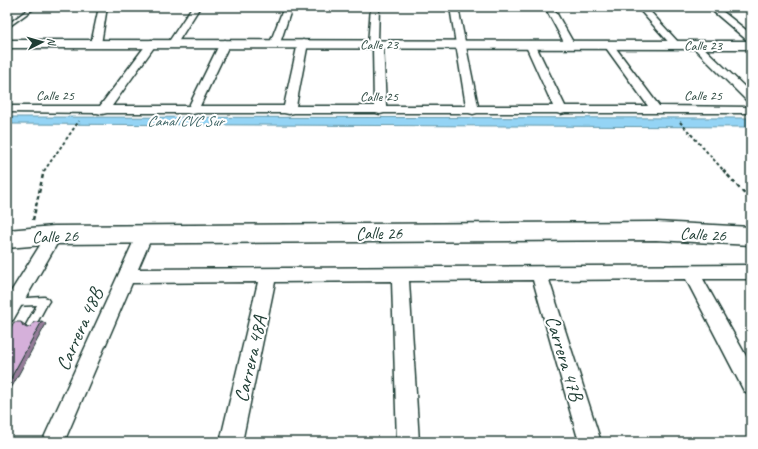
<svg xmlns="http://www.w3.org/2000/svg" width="758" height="449" viewBox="0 0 758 449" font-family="Caveat,sans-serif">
  <rect width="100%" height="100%" fill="#fff"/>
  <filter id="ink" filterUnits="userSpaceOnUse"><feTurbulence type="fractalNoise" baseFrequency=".025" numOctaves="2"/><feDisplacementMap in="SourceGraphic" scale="8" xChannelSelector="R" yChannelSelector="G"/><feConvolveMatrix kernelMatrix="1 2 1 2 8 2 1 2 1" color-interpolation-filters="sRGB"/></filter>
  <g filter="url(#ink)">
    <path fill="#94d4f5" stroke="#6598a8" d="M7,117l744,1v9l-744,-3z"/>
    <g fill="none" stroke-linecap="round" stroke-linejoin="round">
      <g stroke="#1f3d34" stroke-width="3">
        <path id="service" d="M31,7h5l-29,21v-3z
          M44,297l3,1 2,3 -2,3 -13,24 -3,1 -3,-1 -2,-3 11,-20 -23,1 -3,-1 -2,-3 2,-3z"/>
      </g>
      <g stroke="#1f3d34" stroke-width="3">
        <path id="minor" d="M99,7h8l-6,37 -5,3 -5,-3z
          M192,7h8l-24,38h-6l-2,-2z
          M284,7h8l-12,36 -2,2h-6l-2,-2z
          M371,7h8l-1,34 5,3 3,62h80l-16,-99h8l20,99h75l-28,-62 5,-3 5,3 30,62h83l-44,-61 5,-3 3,1 47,63 92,1v6h-186l-4,1 -4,-1h-80l-4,1 -4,-1h-85l-4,1 -4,-1h-82l-5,1 -5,-1h-87l-5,1 -5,-1h-80l-5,1 -5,-1 -90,-1v-6h93l49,-65 3,-1 5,3 -45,63h77l31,-63 5,-3 5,3 -30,63h84l14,-63 5,-3 5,3 -12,63h78l-1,-59 -5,-3z
          M545,7h8l21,37 -2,2h-6z
          M637,7h9l33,36 2,2 -2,2h-6z
          M708,7h9l34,27v8l-3,-1z
          M696,42l3,1 52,50v9l-4,-1 -56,-56 2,-2z
          M145,228l5,2 3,4 -15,35 613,-4v14h-48l48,86v29l-7,-3 -58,-112 -137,1 52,162h-22l-46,-162 -124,1 10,161h-22l-5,-161 -117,1 -33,160h-22l38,-160 -126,1 -68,159h-22l95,-208 3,-4z
          M54,229l5,2 3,4 -49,85 -6,2v-24l42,-67z"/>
      </g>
      <g stroke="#1f3d34" stroke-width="3">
        <path id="primary" d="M7,40l744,1v8l-744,-1z
          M656,222l95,5v18l-95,-5 -602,4 -47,4v-18l47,-4z"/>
      </g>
      <path stroke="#1f3d34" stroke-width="2" stroke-dasharray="3 2.5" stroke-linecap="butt" d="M680,122l44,49
        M44,171l35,-50"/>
      <path stroke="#1f3d34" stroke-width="2.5" stroke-dasharray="4 3" stroke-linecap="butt" d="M723,170l27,30 1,9
        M33,220l11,-50"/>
      <use href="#service" fill="#fff" fill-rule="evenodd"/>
      <use href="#minor" fill="#fff" fill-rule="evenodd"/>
      <use href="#primary" fill="#fff" fill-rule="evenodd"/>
    </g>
    <path fill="#957b99" stroke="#1f3d34" d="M42,321l4,3 -39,72v-11z
      M21,322l4,3 2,4 -4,-3z"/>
    <path fill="#d5b0da" stroke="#1f3d34" d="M42,321l-35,64v-51l7,-12h7l2,4 4,2 4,-2 3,-4z"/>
  </g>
  <g text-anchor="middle" stroke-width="4" stroke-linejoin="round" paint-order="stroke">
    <g font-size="14" fill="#1f3d34" stroke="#fff">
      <text x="379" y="49">Calle 23</text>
      <text x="703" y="50">Calle 23</text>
      <text x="55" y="100">Calle 25</text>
      <text x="703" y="100">Calle 25</text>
      <text x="379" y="101">Calle 25</text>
    </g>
    <g font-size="15" font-style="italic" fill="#3c6364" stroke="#fff">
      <text x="185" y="126">Canal CVC Sur</text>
    </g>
    <g font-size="17" fill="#1f3d34" stroke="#fff">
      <text x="379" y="239">Calle 26</text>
      <text transform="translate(703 234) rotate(3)" y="6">Calle 26</text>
      <text transform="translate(55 236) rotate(-2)" y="6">Calle 26</text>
    </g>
    <g font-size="20" fill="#1f3d34" stroke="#fff">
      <text transform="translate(79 329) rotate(-66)" y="7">Carrera 48B</text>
      <text transform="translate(565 358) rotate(73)" y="7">Carrera 47B</text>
      <text transform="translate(250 359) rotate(-77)" y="7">Carrera 48A</text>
    </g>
  </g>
  <rect width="758" height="449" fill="none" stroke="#fff" stroke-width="24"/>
  <rect x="12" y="12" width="734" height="425" fill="none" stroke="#1f3d34" stroke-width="1.5" filter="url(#ink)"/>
  <g transform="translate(42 42) rotate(84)" stroke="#ffffff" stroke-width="3" paint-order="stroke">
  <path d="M0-3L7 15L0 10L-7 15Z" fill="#1f3d34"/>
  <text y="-6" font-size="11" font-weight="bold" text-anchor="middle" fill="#1f3d34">N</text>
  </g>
</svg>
